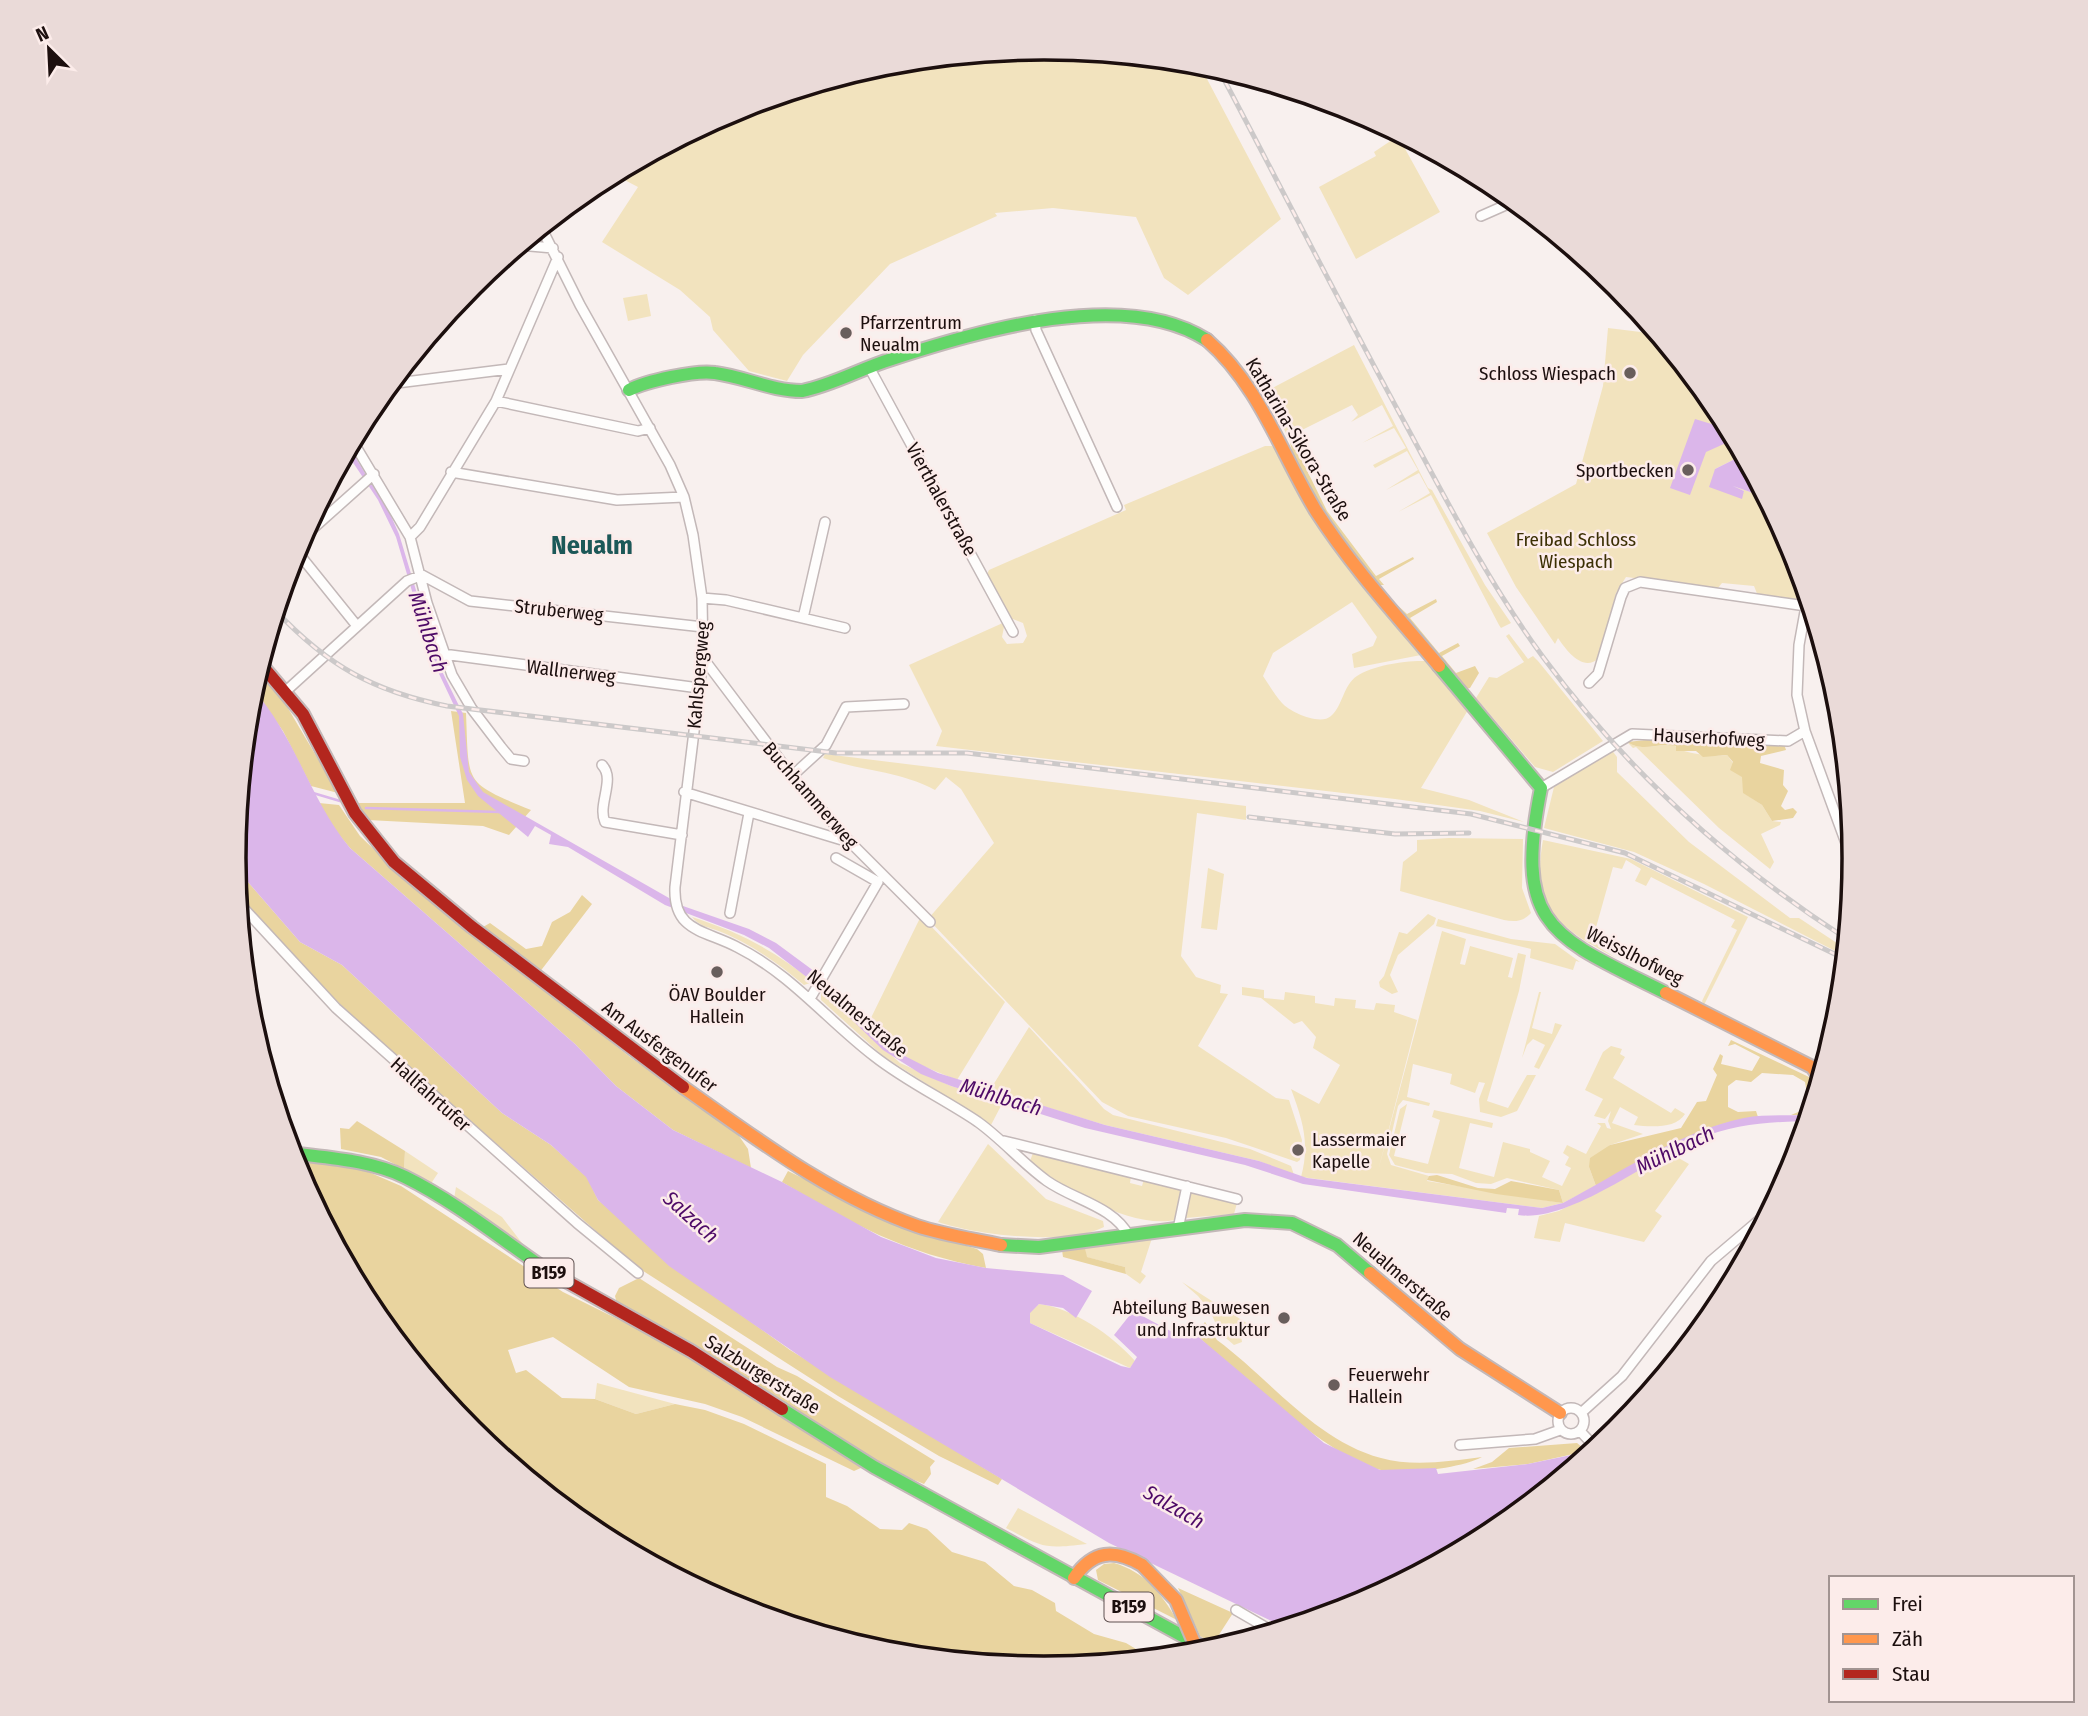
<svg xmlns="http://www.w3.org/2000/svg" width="2088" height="1716" viewBox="0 0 2088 1716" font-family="'Fira Sans Condensed',sans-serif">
  <rect width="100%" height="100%" fill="#f8f0ee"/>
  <path fill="#f2e3be" d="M1044,47l154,15 83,157 -93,76 -24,-17 -28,-61 -83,-9 -58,5 2,3 -107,48 -87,91 -16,26 -38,-10 -36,-41 -3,-13 -30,-27 -78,-48 36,-55 -25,-13 121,-65 152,-46z
    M1398,136l42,76 -84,47 -37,-72 57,-31 -2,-4z
    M647,294l4,22 -23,5 -5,-23z
    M1608,328l49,6 61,74 25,47 -28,14 26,29 3,-7 -11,-5 20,7 8,-6c18,34 46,73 42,112l-3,2 -42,-5 -4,-10 -32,-3 -4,5 -92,-11 -10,16 -17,65c-16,15 -33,-8 -41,-20l-3,6 -39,-57 -29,-54 89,-49 27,-98z
    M1354,345l74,143 4,2 53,95 26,38 -10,5 -2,-3 -68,-130 -33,17 32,-19 -11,-20 -33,17 32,-20 -11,-19 -32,17 -2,-3 33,-17 -12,-20 -32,15 31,-17 -11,-21 -31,17 7,-7 -6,-10 -64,32 -23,-45z
    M1265,446h7l4,5 49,84 47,64 49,56 -67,13 -2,-14 21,-8 4,-9 -25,-35 -79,51 -10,23c6,9 12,19 19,27 8,9 38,23 49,13 12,-10 12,-31 26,-40 16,-11 50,-16 69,-15l42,49 -47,78 48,12 55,22 -44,-11 -85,-12 -459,-53 6,-15 -33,-66 96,-43 -3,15 5,7 16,-1 4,-7 -4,-13 -13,-5 -24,-42 3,-6 137,-60 -2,-5z
    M1509,634l19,25 5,-3 5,5 65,80 -50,31 -18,-5 -59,-69 13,-21 8,1 27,-16 -18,-26z
    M1627,742c14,9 26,3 42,3 5,-1 10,4 15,6 9,3 33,6 43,4l16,21 1,17 18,12 10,16 9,1 -1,3 -19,9 13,28 -4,7 -51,-41 -83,-81 -3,1z
    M1611,749l6,8v15l72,70 101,76h9l47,31 -1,7 -141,-72 -70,-32 -90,-24 10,-41z
    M825,754l421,52v14l-49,-7 -16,143 15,21 25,8 -1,8 8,1 -30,52 78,52 13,2 13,40 -2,20 -3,2 -71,-24 -98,-22 -26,-14 -174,-183 66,-76 -33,-54 -15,-12 -11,13c-38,-20 -74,-19 -112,-32z
    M1449,838l74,1 -1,49 9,25c-8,9 -17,9 -27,7l-104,-29 3,-29 14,-11v-11z
    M1543,840l88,19 117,58 -44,88 -2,-4 35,-71 -6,-3 4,-7 -84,-43 -5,9 -11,-5 6,-12 -15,-9 -4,9 -9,-2 -20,71 9,3 -2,7 18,11c-56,-29 -88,-49 -75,-119z
    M1208,868l16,6 -7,56 -16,-2z
    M1428,914l8,4 -2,6 -36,31 -8,20 8,17 -6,2 -12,-7 -1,-5 5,-6 15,-44 8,2z
    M921,916l84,86 -48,78 -44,-18 -46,-36z
    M692,917c47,15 84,34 121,65l-9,3c-28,-23 -54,-42 -88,-55 -9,-3 -18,-5 -24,-13z
    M1438,919l73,20 44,5 25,18 -4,-1 -3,9 -43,-12 1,-9 -95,-23z
    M1442,931l24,8 -6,25 5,1 5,-19 43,12 -5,19 4,1 6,-25 8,2 -7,36 -32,110 21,7 19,-33h9l-19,36 -16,6 -21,-5 -1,-13 6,-16 -6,-1 -4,11 -25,-9 2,-10 -39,-10 -6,33 23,6 -1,3 -26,-6 -5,6 -11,48 4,11 38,11 -2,5 136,22 -4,-13 -52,-12 -16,6 -15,-1 -24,-9 -26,-1 -31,-8 -6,-10 11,-46 7,-5 -13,52 34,8 12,-44 -8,-3 2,-7 59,13 -1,5 -22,-5 -11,45 35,9 9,-35 27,7v3l20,9 -8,16 20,9 9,-18 -6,-3 4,-8 -6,-4 4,-8 19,9 15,-28 -4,-3h8l2,5 4,1 -3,-8 3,-10 -6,8 -11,-3 9,-17 -18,-9 18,-38 8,-6 11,3 -2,5 5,3 -12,21 58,35 4,-5 10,6c-9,15 -35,13 -51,11l4,-8 -18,-10 -8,16 31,11 -33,11 -21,22 7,19 -33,17 -21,5 -241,-31c9,-33 2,-56 -10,-88l28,15 21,-39 -27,-17 3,-11 -14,-16 -8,3 -33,-26 -19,-3v-8l22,3v8l20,2 1,-8 30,4v7l19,3 1,-8 21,2 -1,8 19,2 2,-7 19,2 -1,7 23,8 -39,151z
    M821,990l79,73 51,23 52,16 -12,23 -108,-69 -62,-56z
    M1539,992h2l-9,36 20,6 3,-11 7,2 -23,44 -5,-2 11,-22 -12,-6 -6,6 -5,13z
    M1029,1027l75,82 9,6 137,34 41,17 3,9 -35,-14 -154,-36 -115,-35z
    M988,1144l58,55 57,22 1,6c-37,19 -127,8 -166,-5z
    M405,1151l33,22 -8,12 -26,-16z
    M1033,1153l98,23 -1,7 12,3 2,-7 37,10 -6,31c-44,9 -112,-31 -145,-59z
    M1670,1153l19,11 -34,47 7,5 -18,26 -79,-19 -5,19 -26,-4 5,-22 20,-5z
    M456,1187l46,30 23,30 -71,-48z
    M1192,1192l45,11 -3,11 -49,4 3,-23z
    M1152,1238l-11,34 5,4 -6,8 -14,-10 -1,-7 -39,-10 -1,-9z
    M1182,1282l66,42 -7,12 1,6 -8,3 -14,-12 -10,-22 -12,-15z
    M1039,1304c34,4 73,31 96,57l-5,7 -100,-45 -1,-10z
    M597,1383l78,21 -39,10 -41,-15z
    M1018,1508l69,36c-43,5 -43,4 -81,-16z"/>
  <path fill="#e9d49f" d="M1290,436l37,75 49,65 37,-19 1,2 -35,20 5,6h-6c-19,-25 -93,-123 -88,-149z
    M1436,599l1,3 -27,16 29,35 19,-10 2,3 -18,10 14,17 19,-7 4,7 -9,15 -4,1 -73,-88 14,13z
    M257,672l22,21 59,100 -27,-7 -28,-55 -31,-43z
    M451,711l15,2c3,72 -3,69 65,97l-22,25 -26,-9 -115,-6 -10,-17h107z
    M1665,738l119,6 2,6 -25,6 -1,7 24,7 -1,15 5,6 -7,15 4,4 8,-2 4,4 -4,6 -21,3 -10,-16 -19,-12 -1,-16 -12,-7 3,-8 -6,-7 -24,2 -7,-6h-20v-5c-18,-4 -32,7 -49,-4z
    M319,803l20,2 21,31 47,45 223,176 107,76 11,16 3,19 -78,-38 -57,-44 -41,-42 -225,-196 -20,-24z
    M234,866l66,76 42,23 160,148 49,32 36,32 11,23 142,114 50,36 212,129 -4,6 -59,-29 -101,-60 -201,-129 -261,-229 -79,-75 -60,-69z
    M582,895l10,9 -53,69 -56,-46 7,-4 36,26 16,-3 10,-24 18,-10z
    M1731,1040l78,37 3,11 -3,27h-18l12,-5 4,-16 -2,-12 -12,-7 -31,-2 -11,9 -15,-2 -8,6v21l10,5 18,-1 2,6c-59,6 -111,42 -162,69l-7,-19 1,-9 20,-13 71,-17 16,-26 9,-1 11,-26 -4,-6 7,-15 3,2 -2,8 31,7 8,-14 -25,-13 -7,2z
    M357,1121l48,30 -1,18 -23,-12 -40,-8 -1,-21 9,1z
    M292,1159l65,8 44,19 162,106 111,55 189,120 -9,4 -112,-54 -37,-13 -76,-17 -76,-50 -45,13 8,23 10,-3 36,28 33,1 41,15 39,-10 30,6 39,14 82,40v33l21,9 33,23 22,1 7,-7 18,6 25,23 33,10 29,24 18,4 23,13 1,8 38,23 32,9 25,15 -107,11 -159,-16 -152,-46 -140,-75 -123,-101 -100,-123z
    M788,1171l112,55 77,23 6,5 3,14c-82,-15 -134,-44 -204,-86z
    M1437,1175l41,13 17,1 16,-8 48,9 4,13 -67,-9 -69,-14 2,-4z
    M1085,1248l2,9 38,10 1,7 -63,-17 -1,-7z
    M639,1278l138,89 20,9 138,85 -5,6 1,7 -7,10c-110,-44 -196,-132 -306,-176l-3,-12 4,-8z
    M1205,1322l12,18c53,39 98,100 164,118 32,9 69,3 101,-1 -23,12 -75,17 -101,13 -49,-9 -146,-101 -186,-136z
    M1577,1443l10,8 -59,13 -55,5 19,-7 17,-14z
    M1114,1563c31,9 47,30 63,57l-79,-40 -2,-10 8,-6z
    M1178,1588l55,25 -20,31 -13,-8z"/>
  <path fill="#dbb6ea" d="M1695,419l23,7 8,17 -20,9 -16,43 -20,-7z
    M349,447l41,67 9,20 39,129 25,51 6,58 14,20 200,114 66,23 27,14 42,31 49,52 32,27 39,20 167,52 154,36 48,17 235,30 21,-5c57,-30 117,-72 181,-85 21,-4 44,-2 65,-3l-2,6c-39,1 -72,3 -109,18 -50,20 -128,84 -180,76l1,-6 -12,-1 -1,5 -203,-29 -58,-19 -160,-37 -134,-42 -30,-12 -38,-24 -70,-68 -44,-34 -25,-13 -79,-30 -97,-58 -19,-3 2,-9 -16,-9 -7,11 -50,-41 -11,-16 -7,-23 -1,-41 -27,-57 -36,-122 -18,-37 -32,-48z
    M1743,455l18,32 -8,6 -20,-7 11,5 -2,8 -33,-12 6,-18z
    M252,688c43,47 58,112 98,160l225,196 41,42 57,44 109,52 99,55 55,21 50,10 77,7 29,16 -16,27 -13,-10 -24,-4 -9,9v10l91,43 9,2 7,-11 -23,-22 19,-24 45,24 17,-1 129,109 56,27 56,-2 2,6 90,-10 67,-14 -101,82 -35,19 -31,8 -5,11 -69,37 -68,21 -177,-85 -279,-166 -161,-111 -71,-66 -12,-23 -35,-32 -49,-32 -160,-148 -42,-23 -66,-76z"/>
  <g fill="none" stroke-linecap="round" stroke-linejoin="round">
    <path stroke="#dbb6ea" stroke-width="2.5" d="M313,793l27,8
      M366,808l133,4"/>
    <g stroke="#c3b8b8" stroke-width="12">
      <path id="street" d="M1481,216l34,-15
        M541,227l39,78 90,160 14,32 9,38 9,63 1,60 -28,229c-2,45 30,43 62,60 54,27 90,73 137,109 33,26 70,43 104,66 25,18 44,41 69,59 27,19 66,25 82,55
        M519,245l34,3
        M1035,320l1,10 81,177
        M869,367l144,265
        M389,384l120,-15
        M496,401l142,30 12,-3
        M352,440l58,97 17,66 25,72 20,34 29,38 10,12 13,2
        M451,472l166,28 67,-3
        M410,537l10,-10 76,-126 62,-144
        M299,541l75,-67
        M295,549l62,77
        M1808,595l-9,50 -2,50 8,36 49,134
        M702,598l24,2 119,28
        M803,618l22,-96
        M443,654l256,34
        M703,658l89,118 54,62 84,84
        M1589,683l9,-9 23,-77 4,-9 15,-6 166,24
        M286,691l121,-110 15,-6 48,26 233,26
        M602,765c14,14 -5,40 3,57l77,13
        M792,776l34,-31 20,-38 58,-3
        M1541,788l91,-54 156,7 17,-10
        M684,792l158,48 4,-2
        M237,901l99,107 241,215 61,50
        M730,913l19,-100
        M811,997l67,-115 -42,-24
        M1004,1141l233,58
        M1178,1229l9,-43
        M1558 1421a13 13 0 1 1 26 0a13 13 0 1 1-26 0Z
        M1581,1413l41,-37 89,-115 60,-51
        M1580,1431l16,17
        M1460,1445l75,-6 25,-9
        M1236,1610l38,22"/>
    </g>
    <g stroke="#c3b8b8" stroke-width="16">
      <path id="fast" d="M629,390c17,-9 67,-20 86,-17 30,4 57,18 87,18 31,-6 60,-23 90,-32 87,-28 233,-72 315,-19
        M1439,666l102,122c-28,140 11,148 125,205
        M290,1153c38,5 80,7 115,24 51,25 96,62 143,94
        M1001,1245l38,2 206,-27 47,3 45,22 33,28
        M782,1409l92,58 336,184"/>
    </g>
    <g stroke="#c3b8b8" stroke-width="16">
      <path id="slow" d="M1207,340c52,45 74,113 109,171 36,56 81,105 123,155
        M1666,993l146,74 8,11
        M683,1087c74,52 148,109 234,139 27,9 56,13 84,19
        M1370,1273l90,76 100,64
        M1074,1578c19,-28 40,-29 68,-13"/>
    </g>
    <g stroke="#c3b8b8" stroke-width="16">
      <path id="jam" d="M260,663l43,51 52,99 39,49 78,65 211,160
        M548,1271l143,80 91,58"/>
    </g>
    <use href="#street" stroke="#fefdfc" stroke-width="9"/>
    <use href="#fast" stroke="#63d668" stroke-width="12"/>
    <use href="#slow" stroke="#ff974d" stroke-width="12"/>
    <use href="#jam" stroke="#b3261e" stroke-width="12"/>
    <g stroke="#ccc9c9" stroke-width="5">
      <path id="rail" d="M1218,68c63,119 124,240 189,359 42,78 83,158 136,230 83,113 187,207 304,282
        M276,611c52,55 97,80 171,95l389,47h131l504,61 154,39 220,106
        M1249,817l146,17 74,-1"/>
    </g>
    <use href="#rail" stroke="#fcecea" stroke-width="2.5" stroke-dasharray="8" stroke-linecap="butt"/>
    <g stroke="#c3b8b8" stroke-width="16" stroke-linecap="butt">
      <path id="slow-bridge" d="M1142,1565l34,35 23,54"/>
    </g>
    <use href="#slow-bridge" stroke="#ff974d" stroke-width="12"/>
  </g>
  <g fill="#695e5c" stroke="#fcecea" stroke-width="2.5">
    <circle cx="846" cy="333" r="7"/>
    <circle cx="1630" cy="373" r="7"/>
    <circle cx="1688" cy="470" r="7"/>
    <circle cx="717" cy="972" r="7"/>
    <circle cx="1298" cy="1150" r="7"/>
    <circle cx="1284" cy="1318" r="7"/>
    <circle cx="1334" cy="1385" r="7"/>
  </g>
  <g text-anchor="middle" stroke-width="5" stroke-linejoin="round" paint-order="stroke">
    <g fill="#fcecea" stroke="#5f5150" stroke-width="2">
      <rect x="524.5" y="1258.5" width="49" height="29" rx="5"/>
      <rect x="1104.5" y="1592.5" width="49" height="29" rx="5"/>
    </g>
    <g font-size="18" font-weight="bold" fill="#1c0f0e">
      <text x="549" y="1279">B159</text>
      <text x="1129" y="1613">B159</text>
    </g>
    <g font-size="19" fill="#1c0f0e" stroke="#fcecea" text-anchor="start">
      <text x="860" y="329">Pfarrzentrum<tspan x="860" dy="22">Neualm</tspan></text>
      <text x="1616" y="380" text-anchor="end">Schloss Wiespach</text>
      <text x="1674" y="477" text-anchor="end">Sportbecken</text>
      <text x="717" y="1001" text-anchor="middle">ÖAV Boulder<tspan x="717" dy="22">Hallein</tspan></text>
      <text x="1312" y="1146">Lassermaier<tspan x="1312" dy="22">Kapelle</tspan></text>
      <text x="1270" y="1314" text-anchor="end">Abteilung Bauwesen<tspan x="1270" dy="22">und Infrastruktur</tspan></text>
      <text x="1348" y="1381">Feuerwehr<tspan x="1348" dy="22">Hallein</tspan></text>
    </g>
    <g font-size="19" fill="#1c0f0e" stroke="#fcecea">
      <text transform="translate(1299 439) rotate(59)" y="7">Katharina-Sikora-Straße</text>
      <text transform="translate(942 499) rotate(61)" y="7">Vierthalerstraße</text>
      <text transform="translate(559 610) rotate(6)" y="7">Struberweg</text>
      <text transform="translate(571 671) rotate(7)" y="7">Wallnerweg</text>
      <text transform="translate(698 675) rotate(-85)" y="7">Kahlspergweg</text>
      <text transform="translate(1709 737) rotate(3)" y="7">Hauserhofweg</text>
      <text transform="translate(811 795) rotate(49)" y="7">Buchhammerweg</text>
      <text transform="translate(1635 955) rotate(27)" y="7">Weisslhofweg</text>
      <text transform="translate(858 1013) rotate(40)" y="7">Neualmerstraße</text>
      <text transform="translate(660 1046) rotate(37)" y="7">Am Ausfergenufer</text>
      <text transform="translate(431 1094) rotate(42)" y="7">Hallfahrtufer</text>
      <text transform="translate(1403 1276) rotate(41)" y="7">Neualmerstraße</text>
      <text transform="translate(763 1374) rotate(32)" y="7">Salzburgerstraße</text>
    </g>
    <g font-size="19" fill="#3c3005" stroke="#fcecea">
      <text x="1576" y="546">Freibad Schloss<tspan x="1576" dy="22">Wiespach</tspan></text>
    </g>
    <g font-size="21" font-style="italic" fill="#4e0a67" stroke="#fcecea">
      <text transform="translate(428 632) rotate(72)" y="7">Mühlbach</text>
      <text transform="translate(1001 1097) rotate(17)" y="7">Mühlbach</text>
      <text transform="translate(1675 1150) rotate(-26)" y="7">Mühlbach</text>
      <text transform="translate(691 1217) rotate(42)" y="7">Salzach</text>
      <text transform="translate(1174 1507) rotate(30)" y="7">Salzach</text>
    </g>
    <g font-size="26" font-weight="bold" fill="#1c5858" stroke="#fcecea">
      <text x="592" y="554">Neualm</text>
    </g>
  </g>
  <path d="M0 0H2088V1716H0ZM246 858a798 798 0 1 1 1596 0a798 798 0 1 1-1596 0Z" fill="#eadad8" fill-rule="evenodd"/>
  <path fill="none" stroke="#1c0f0e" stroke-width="3.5" d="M246 858a798 798 0 1 1 1596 0a798 798 0 1 1-1596 0Z"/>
  <rect x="1829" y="1576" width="245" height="126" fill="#fcecea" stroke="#a29492" stroke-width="2"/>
  <rect x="1843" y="1599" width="35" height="10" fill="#63d668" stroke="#a29492" stroke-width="2"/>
  <text x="1892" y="1611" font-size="21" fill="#1c0f0e">Frei</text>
  <rect x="1843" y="1634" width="35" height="10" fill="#ff974d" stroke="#a29492" stroke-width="2"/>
  <text x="1892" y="1646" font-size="21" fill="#1c0f0e">Zäh</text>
  <rect x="1843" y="1669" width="35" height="10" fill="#b3261e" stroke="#a29492" stroke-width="2"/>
  <text x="1892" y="1681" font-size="21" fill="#1c0f0e">Stau</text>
  <g transform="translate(49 49) rotate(336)" stroke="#fcecea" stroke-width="5" paint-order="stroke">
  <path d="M0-5L12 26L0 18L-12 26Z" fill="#1c0f0e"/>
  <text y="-10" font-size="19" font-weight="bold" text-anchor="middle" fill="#1c0f0e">N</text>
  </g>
</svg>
